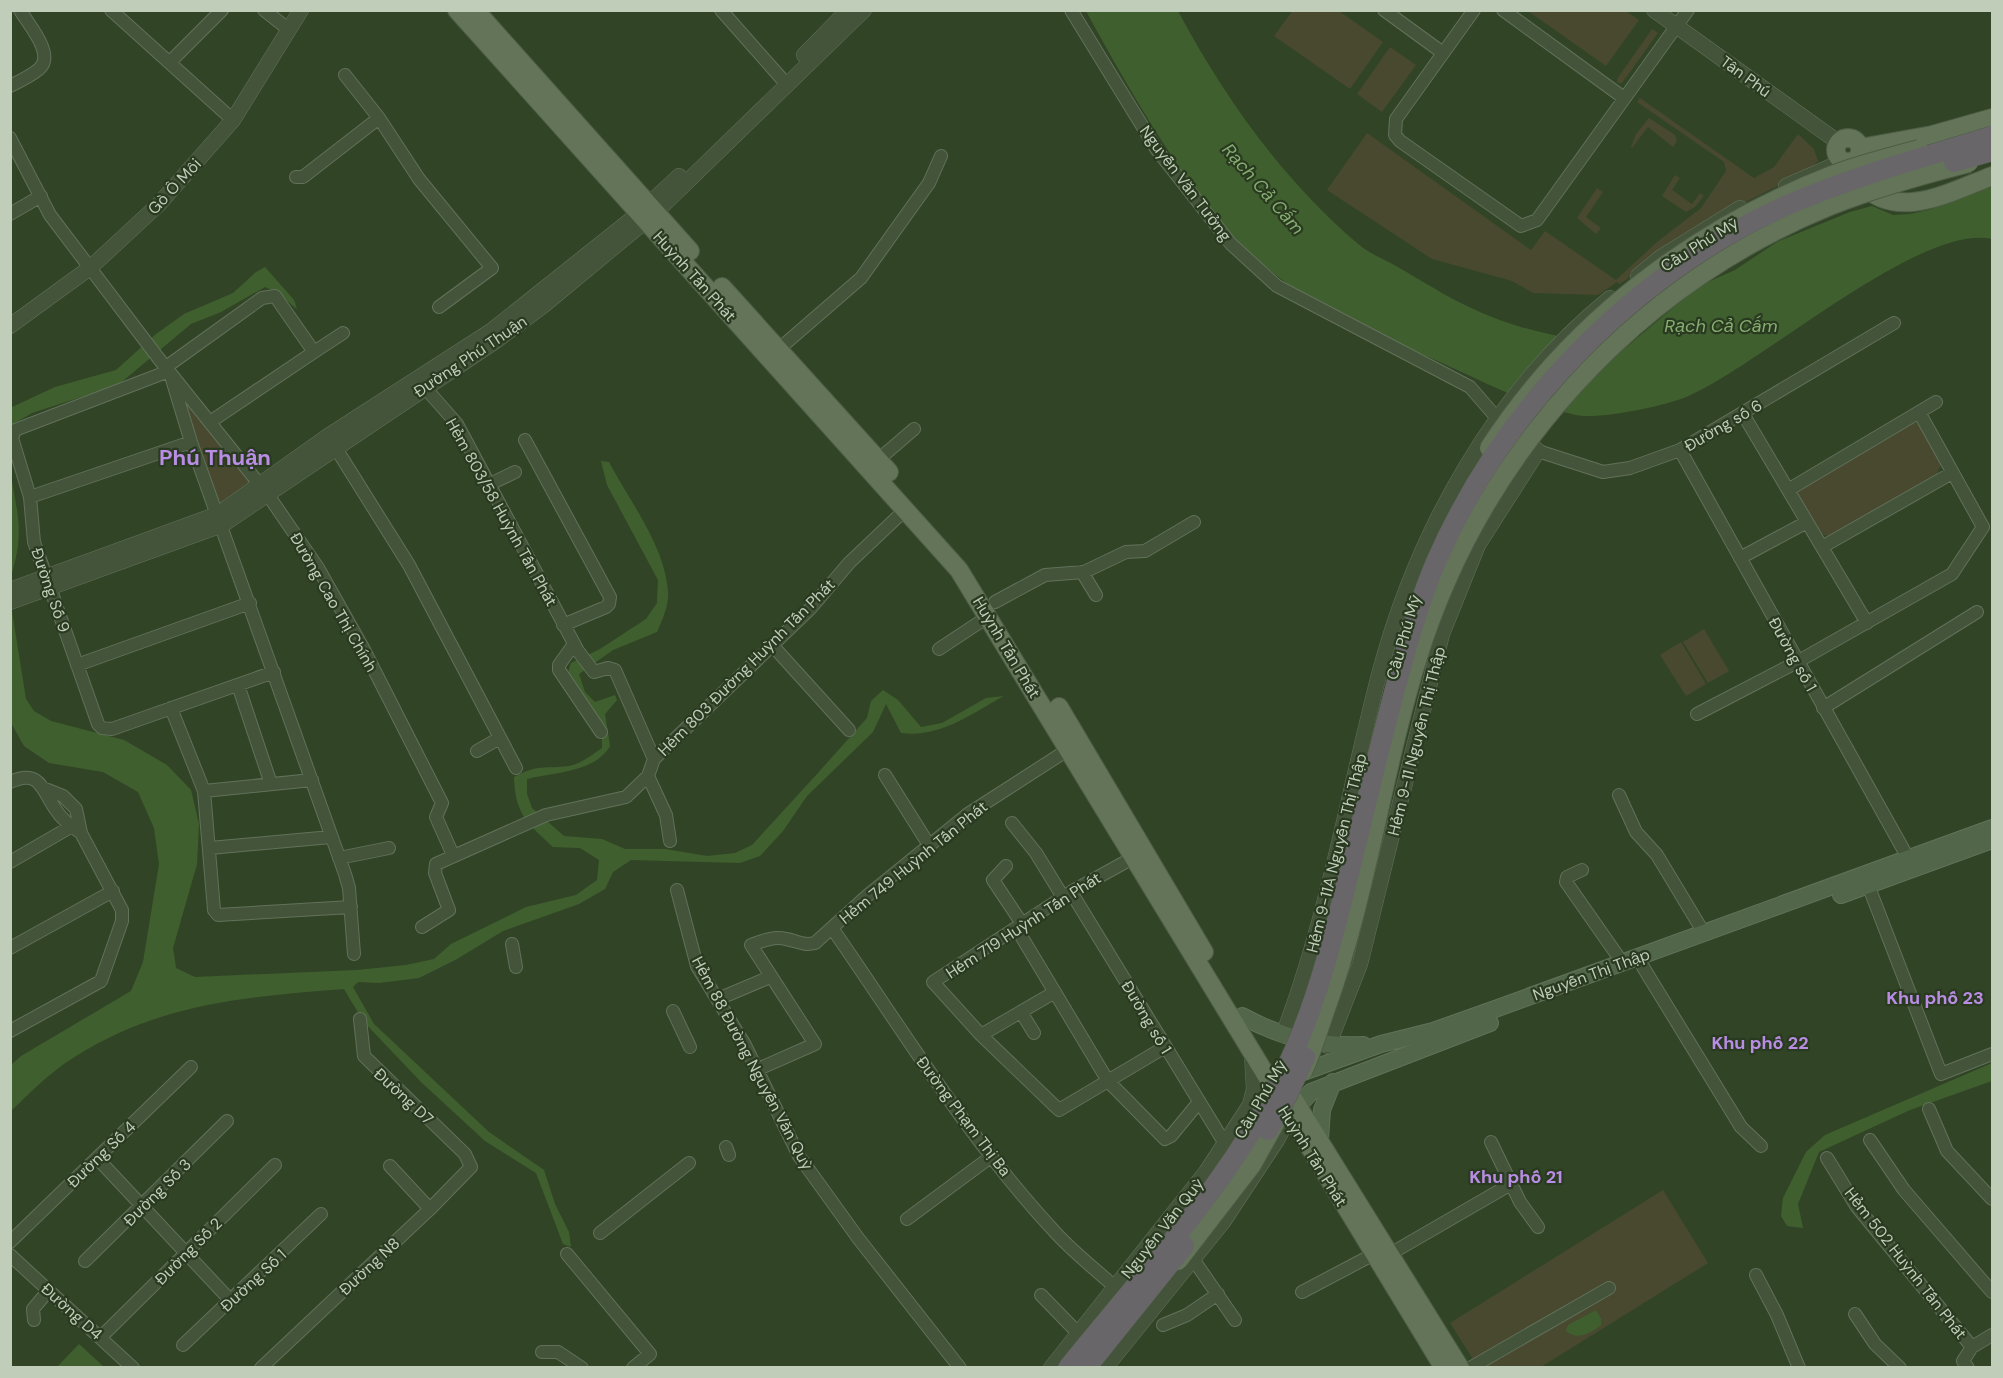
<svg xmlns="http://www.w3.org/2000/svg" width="2003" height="1378" viewBox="0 0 2003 1378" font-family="'DM Sans',sans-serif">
  <rect width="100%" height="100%" fill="#314526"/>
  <path fill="#48492f" d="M1293,10l46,1 44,31 -33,47 -76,-53z
    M1528,11h98l13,9 -33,46z
    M1652,29l6,4 -36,50h-4l-1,-4z
    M1390,47l26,18 -34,47 -25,-18z
    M1640,98l114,80 20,-11 24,-33 16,15 4,12 -9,9 -91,46 -98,68 -3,-2 -19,13 -65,-2 -21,-12 -80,-22 -105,-69 40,-57 164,117 14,-19 71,49 41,-38 44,-34 25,-37 -2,-9 -87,-60z
    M1649,118l26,17 2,6 -4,6 -25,-20 -16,21 -1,-1 5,-13z
    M1675,175l5,3 -8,12 20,14 8,-11 4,3 -9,11 -9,5 -24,-16z
    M1597,188l6,4 -17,25 15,11 -5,6 -19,-16z
    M182,396l71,86 -30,25 -5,-5 -34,-91z
    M1912,421l9,4 21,37 -5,12 -109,62 -10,-3 -23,-42z
    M1704,629l25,42 -21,12 -25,-41z
    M1681,642l25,42 -20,12 -26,-41z
    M1663,1190l45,73 -167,104h-63l-28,-44z"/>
  <path fill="#405f2f" d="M1086,11h92c46,86 104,168 179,232 11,10 26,16 39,23 31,18 62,38 96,51 42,17 88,23 132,32l75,-63 36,-16 42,-28 73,-30 22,-6 21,9 17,-1 19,-4 63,-24v53c-73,-16 -232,127 -306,158 -21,9 -89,23 -110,18 -43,-9 -82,-28 -121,-46 -49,-23 -101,-43 -148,-71 -12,-7 -24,-18 -36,-27 -8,-7 -19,-13 -26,-21 -65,-71 -113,-155 -159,-239z
    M265,267l29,33 3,9 -21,-17 -11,-5 -44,25 -30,12 -73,61 -86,28 -21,12 -1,-17 45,-21 61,-17 40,-36 28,-20 49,-21 23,-21z
    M601,461l8,1c21,40 56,84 59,130 1,14 -6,28 -11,40l-44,18 -34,24 6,18 10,10 20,-7 2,5 -12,14 5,32c-16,27 -56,26 -83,33v15l5,14 32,28 38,3 23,10h40l42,7 28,-3 17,-8 65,-71 50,-56 4,-17 12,-11 15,10 23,27 21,-4 44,-25 18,-2c-33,18 -64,42 -103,37l-15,-29 -13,28 -66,64 -24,35 -23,25 -20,7 -109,-3 -18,12 -8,17 -26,15 -76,27 -46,28 -38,19 -40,5 -21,-1 -5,5 21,37 115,108 55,38 11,34 14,28 2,15 -8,-3 -27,-71 -51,-32 -64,-59 -58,-61 -19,-32c-99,8 -185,14 -271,69 -23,14 -43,35 -62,53v-46l10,-9 110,-65 12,-29 16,-98 -5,-36 -16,-36 -35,-20 -54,-9 -25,-17 -13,-23 -1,-124 16,100 8,12 17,10 73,19 43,25 24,25 8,34 -2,40 -24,84 3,20 19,9 162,-7 49,-5 28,-6 17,-15 75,-37 50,-12 21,-15 2,-20 -19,-12 -27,-1c-26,-24 -38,-33 -39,-70 24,-13 31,-8 55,-11 12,-2 24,-12 33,-18v-15l-36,-54 5,-16 29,-14 46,-30 11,-16 1,-23 -51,-95z
    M10,470c7,43 15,62 1,106z
    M1992,1063v18l-82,29 -91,42 -21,52 5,24 -16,-2 -6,-10 2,-18 23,-46 19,-17z
    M1596,1310l5,9v6c-10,8 -24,16 -35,6l2,-6z
    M79,1344l25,23h-47z"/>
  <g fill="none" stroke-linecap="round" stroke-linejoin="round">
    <g stroke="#62715a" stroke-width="14">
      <path id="minor" d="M111,10l122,110
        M264,10l24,19
        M721,10l60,68
        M1071,10l86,140 74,94 46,42 193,101 26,30
        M1384,10l59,43
        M1474,10l-78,109 -1,16 5,6 121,85 16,-6 151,-210
        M1503,10l121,88
        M170,62l52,-52
        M345,75l34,43 40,61 73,89 -53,39
        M10,86c10,-5 21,-10 29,-17 17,-14 -11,-45 -19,-59
        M10,138l40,77 109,144 109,136 50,73 45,80 79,155 -6,14 17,38
        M296,177h7l76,-59
        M10,214l31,-18
        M779,349l82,-71 68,-95 12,-27
        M314,352l29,-19
        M166,367l96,-69 13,-2 39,56 -104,70
        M169,371l-154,59 -3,8 18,59 4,45 64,182 4,4 10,1 162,-57
        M171,376l20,66 154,432 4,14 5,66
        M421,383l36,41 121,227 16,21 14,-4 7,2 39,89
        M1743,414l124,209
        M525,440l85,157 -1,7 -3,3 -43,18
        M332,442l77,123 107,203
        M1680,450l232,415
        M1538,451l65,21 27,-4 50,-18 214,-127
        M878,460l36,-31
        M488,485l27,-13
        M1788,490l148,-88
        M30,497l161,-55
        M1822,547l130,-74
        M1740,558l67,-36
        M1082,572l14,23
        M995,602l50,-27 39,-3 42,-20 19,-1 49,-29
        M574,644l-15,21v5l42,62
        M772,645l77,85
        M939,649l50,-33
        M77,665l173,-62
        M238,685l33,99
        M171,708l33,83 10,119 4,5 133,-8
        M1823,708l154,-96
        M1697,714l100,-52 155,-88 31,-47 -64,-115
        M477,751l21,-12
        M885,775l44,70
        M648,776l18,39 4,26
        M10,782c30,-14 32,8 46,28 6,10 16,17 25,23
        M204,791l108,-11
        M1619,795l17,37 21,23 47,78
        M1012,823l24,30 27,44
        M210,848l121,-11
        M1138,855l-67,37 -138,90 48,53 78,75 106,-63
        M339,858l50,-10
        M10,862l62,-36
        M1006,866l-13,14 30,45
        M1582,870l-15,7 -1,5 56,80
        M1865,877l76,197 51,-20
        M677,890l20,76 48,79 54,111 59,82 102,130
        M1071,892l153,250
        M422,927l27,-17 -14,-37 1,-9 110,-49 80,-18 22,-21 6,-17 156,-150 39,-46 57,-54
        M832,928c71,102 137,212 223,304 18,20 40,37 60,55
        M1017,929l91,152 57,58 6,-3 28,-34
        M512,944l4,23
        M10,948l103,-57
        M1643,967l98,160 20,19
        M718,999l52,-22
        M673,1011l17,36
        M1021,1012l13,21
        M10,1031l91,-50 21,-60v-11l-41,-77 -5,-24 -13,-13 -20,-8
        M981,1035l74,-43
        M756,1070l59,-26 -64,-99c11,-4 23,-9 35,-6 12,2 17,7 29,4l52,-47 101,-82 101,-65
        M1929,1109l18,42 45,48
        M1870,1140l34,50 88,102
        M1491,1142l29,60 18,25
        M726,1147l3,8
        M97,1158l134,143
        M1827,1158l30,49 115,140 -9,14 5,7
        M390,1166l40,43
        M907,1219l85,-63
        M600,1233l89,-70
        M10,1242l181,-175
        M567,1254l83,100 -17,14
        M1390,1254l121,-70
        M10,1255l123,113
        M1193,1259l42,61
        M85,1261l142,-140
        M1756,1275l21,40 22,53
        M1302,1292l72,-38
        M1041,1295l36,37
        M1855,1314l20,30 25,24
        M34,1320l-1,-11 16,-19
        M1163,1325l24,-10 31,-21
        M101,1337l174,-172
        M183,1345l138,-131
        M1972,1347l20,-12
        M542,1352h16l24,16
        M261,1368l169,-159 41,-42 -6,-13 -101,-98 -4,-37
        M1470,1368l139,-80"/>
    </g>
    <g stroke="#62715a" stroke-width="16">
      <path id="tertiary" d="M1654,10l184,132
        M804,55l44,-45
        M1786,186l57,-25
        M1638,276l23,-19 79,-49
        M10,326l81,-59 68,-63 74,-84 68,-110
        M10,590l208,-76 110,-78 163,-105 147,-117 41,-38
        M10,602l212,-77 275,-185 47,-35 111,-92 209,-203
        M1283,1035c45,-118 65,-242 97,-364 38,-141 115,-280 230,-373
        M1328,1046l32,-82 82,-330 36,-89 60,-94 -18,-15
        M1250,1105l4,-16 -2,-35
        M1051,1368l155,-196 44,-67 21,-17
        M1105,1368l118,-146 54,-82 12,-23"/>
    </g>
    <g stroke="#62715a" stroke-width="18">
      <path id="secondary" d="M1841,895l151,-55
        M1242,1016c39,21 75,31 121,29
        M1295,1075l86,-31 52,-13 62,-22 497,-181
        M1290,1115l21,-23 179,-69
        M1320,1139l2,-29 11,-28"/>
    </g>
    <g stroke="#4d5d45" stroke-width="20">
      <path id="primary" d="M457,10l502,560 485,798
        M475,10l215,241
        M1836 150a12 12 0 1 1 24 0a12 12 0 1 1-24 0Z
        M1860,148l72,-13 60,-17
        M1861,183c35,40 91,8 131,-7
        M722,287l167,185
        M1059,707l145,245
        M1282,1081l178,287"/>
    </g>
    <use href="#minor" stroke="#44543b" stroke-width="12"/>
    <use href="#tertiary" stroke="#44543b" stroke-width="15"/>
    <use href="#secondary" stroke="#526749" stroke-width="16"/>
    <use href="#primary" stroke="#637459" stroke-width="18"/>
    <g stroke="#4d5d45" stroke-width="20" stroke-linecap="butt">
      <path id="primary-bridge" d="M1489,448c81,-125 204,-219 343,-273 28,-11 58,-18 87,-26
        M1303,1072c10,-21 15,-41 23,-63 41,-114 56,-236 92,-352 64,-203 214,-370 412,-451 45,-18 92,-31 139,-43
        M1178,1261l74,-96 25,-45"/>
    </g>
    <g stroke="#4f5e46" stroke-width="21" stroke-linecap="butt">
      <path id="trunk-bridge" d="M1954,162l38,-11
        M1268,1130l19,-34 18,-39
        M1068,1368c82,-102 174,-198 227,-319 23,-53 37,-108 51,-164 18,-71 34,-143 54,-214 10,-37 21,-74 36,-109 66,-152 196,-287 347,-355 68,-30 139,-49 209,-71
        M1086,1368l98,-122"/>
    </g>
    <use href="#primary-bridge" stroke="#637459" stroke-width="18"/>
    <use href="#trunk-bridge" stroke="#69666a" stroke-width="20"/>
  </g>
  <g text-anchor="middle" stroke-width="4.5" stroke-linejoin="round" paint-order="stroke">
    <g font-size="16" fill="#bfcdb9" stroke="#293a20">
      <text transform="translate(1746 76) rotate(36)" y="6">Tân Phú</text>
      <text transform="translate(1186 183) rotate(53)" y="6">Nguyễn Văn Tưởng</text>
      <text transform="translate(174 186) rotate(-47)" y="6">Gò Ô Môi</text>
      <text transform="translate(1699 244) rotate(-32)" y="6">Cầu Phú Mỹ</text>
      <text transform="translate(695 276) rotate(48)" y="6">Huỳnh Tấn Phát</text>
      <text transform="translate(470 356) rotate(-34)" y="6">Đường Phú Thuận</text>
      <text transform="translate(1723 425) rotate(-30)" y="6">Đường số 6</text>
      <text transform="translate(502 512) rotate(61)" y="6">Hẻm 803/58 Huỳnh Tấn Phát</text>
      <text transform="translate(51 590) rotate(71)" y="6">Đường Số 9</text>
      <text transform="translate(334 602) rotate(60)" y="6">Đường Cao Thị Chính</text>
      <text transform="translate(1403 637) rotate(-74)" y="6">Cầu Phú Mỹ</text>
      <text transform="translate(1007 647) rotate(59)" y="6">Huỳnh Tấn Phát</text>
      <text transform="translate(1793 654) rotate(61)" y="6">Đường số 1</text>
      <text transform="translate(746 667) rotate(-45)" y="6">Hẻm 803 Đường Huỳnh Tấn Phát</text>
      <text transform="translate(1416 741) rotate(-76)" y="6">Hẻm 9-11 Nguyễn Thị Thập</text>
      <text transform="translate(1336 853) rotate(-76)" y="6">Hẻm 9-11A Nguyễn Thị Thập</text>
      <text transform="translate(913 862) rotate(-39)" y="6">Hẻm 749 Huỳnh Tấn Phát</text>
      <text transform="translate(1023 925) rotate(-33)" y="6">Hẻm 719 Huỳnh Tấn Phát</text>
      <text transform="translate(1591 974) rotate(-20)" y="6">Nguyễn Thị Thập</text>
      <text transform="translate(1147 1017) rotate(59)" y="6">Đường số 1</text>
      <text transform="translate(753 1063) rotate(62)" y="6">Hẻm 88 Đường Nguyễn Văn Quỳ</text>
      <text transform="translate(404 1096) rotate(43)" y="6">Đường D7</text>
      <text transform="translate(1260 1099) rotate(-60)" y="6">Cầu Phú Mỹ</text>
      <text transform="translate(964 1116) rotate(53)" y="6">Đường Phạm Thị Ba</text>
      <text transform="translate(101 1154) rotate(-44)" y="6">Đường Số 4</text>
      <text transform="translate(1313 1156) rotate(58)" y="6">Huỳnh Tấn Phát</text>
      <text transform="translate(157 1192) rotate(-45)" y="6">Đường Số 3</text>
      <text transform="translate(1162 1228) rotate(-52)" y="6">Nguyễn Văn Quỳ</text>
      <text transform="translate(188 1251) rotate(-45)" y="6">Đường Số 2</text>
      <text transform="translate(1906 1263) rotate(52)" y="6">Hẻm 502 Huỳnh Tấn Phát</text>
      <text transform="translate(369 1266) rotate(-43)" y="6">Đường N8</text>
      <text transform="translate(253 1280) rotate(-43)" y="6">Đường Số 1</text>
      <text transform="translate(72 1311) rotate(42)" y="6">Đường D4</text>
    </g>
    <g font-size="18" font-style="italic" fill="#87ad71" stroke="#293a20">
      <text transform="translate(1263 189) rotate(49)" y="6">Rạch Cả Cấm</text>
      <text x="1721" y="332">Rạch Cả Cấm</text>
    </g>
    <g font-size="18" font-weight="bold" fill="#b88de3" stroke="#293a20">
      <text x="1935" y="1004">Khu phố 23</text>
      <text x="1760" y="1049">Khu phố 22</text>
      <text x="1516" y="1183">Khu phố 21</text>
    </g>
    <g font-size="22" font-weight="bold" fill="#b88de3" stroke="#293a20">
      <text x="215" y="465">Phú Thuận</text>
    </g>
  </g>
  <rect width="2003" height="1378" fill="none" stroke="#bfcdb9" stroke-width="24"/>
</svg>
